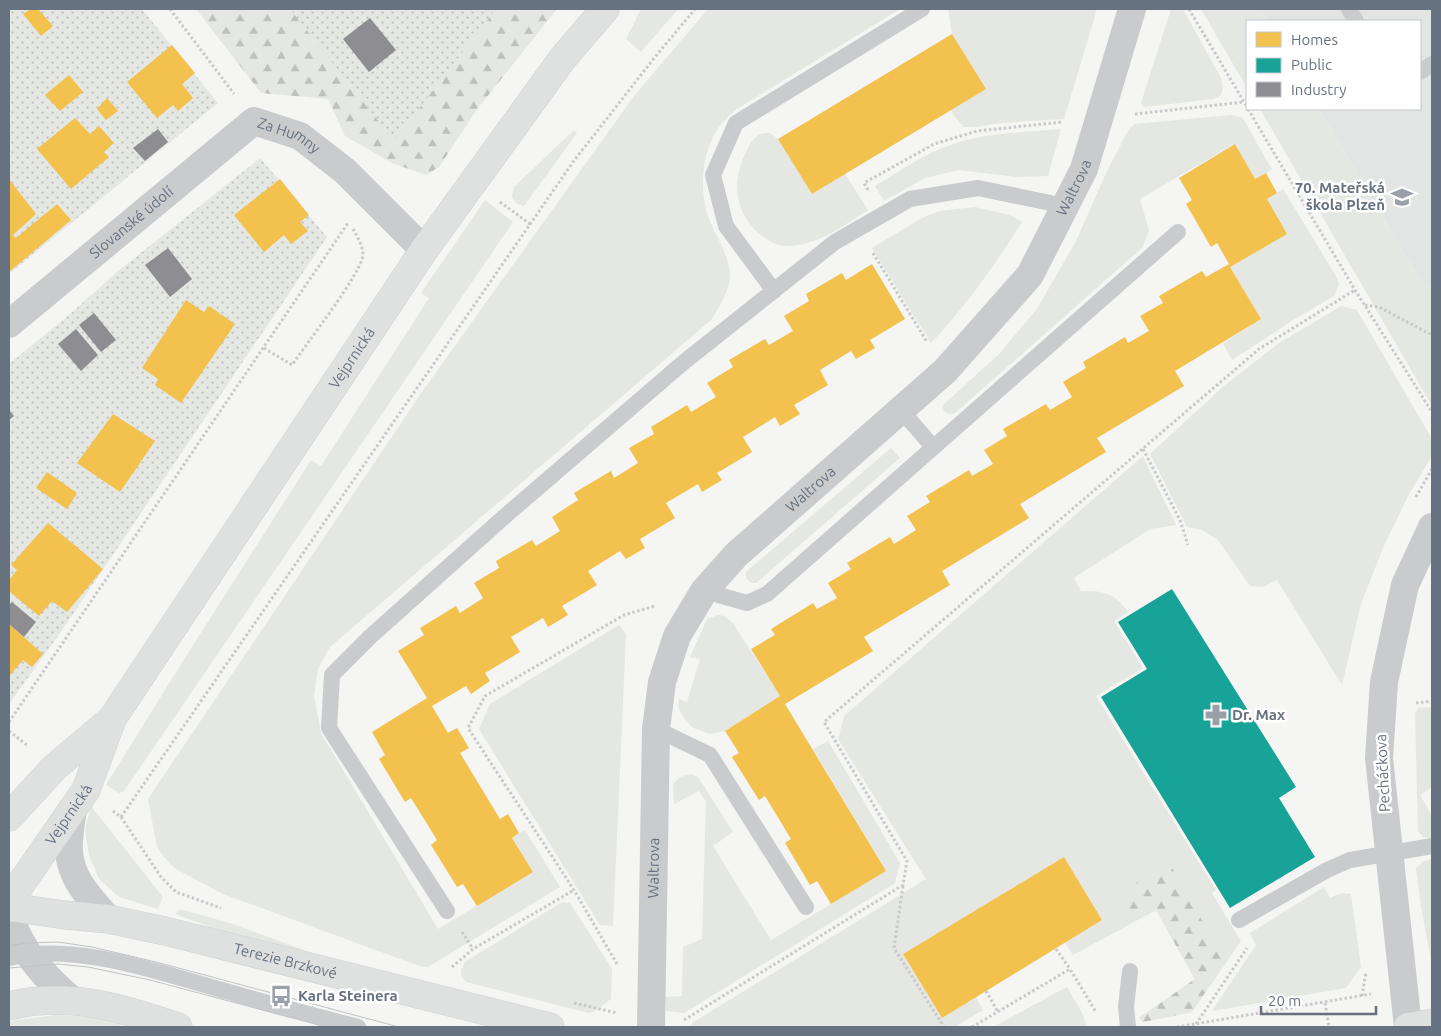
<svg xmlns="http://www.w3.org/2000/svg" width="1441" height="1036" viewBox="0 0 1441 1036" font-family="Ubuntu,sans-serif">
  <defs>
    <pattern id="forest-firs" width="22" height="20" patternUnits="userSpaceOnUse" patternTransform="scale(1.25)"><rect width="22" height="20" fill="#e4e7e2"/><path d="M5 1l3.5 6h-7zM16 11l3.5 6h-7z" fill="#bdc0bd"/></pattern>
    <pattern id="garden-dots" width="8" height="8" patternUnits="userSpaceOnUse" patternTransform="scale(1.25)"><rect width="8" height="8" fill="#e4e7e2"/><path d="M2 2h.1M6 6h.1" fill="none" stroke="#bdc0bd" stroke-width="1.8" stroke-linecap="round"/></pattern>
  </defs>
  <rect width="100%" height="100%" fill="#f5f5f4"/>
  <path fill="#e3e5e5" d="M1261,9h171v280l-9,-4 -104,-176h101v-88h-152z"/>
  <path fill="#e4e7e2" d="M641,9h37l-37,43 -15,-13z
    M708,9h192l-165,101c-6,6 -14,13 -18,20 -16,25 -18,62 -8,89 7,18 19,34 21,54 1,16 -10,32 -18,46l-382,328 -12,22 -4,27 7,37 117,196 95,-57 -21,-34 13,-8 35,57 -132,80h-6l-199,-73 -49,-26 -10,-11 -7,-10 -9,-48 276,-410 210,-293z
    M948,9h149l-33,110 -64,4 -23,4h-13l-10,-11 -3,-6 34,-21 -33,-55z
    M1171,9h12l38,69 2,11 -3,7 -7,3 -68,8 -4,-4z
    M1201,9h60l7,12h-21v67z
    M1260,109h59l104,176 9,4v117z
    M1232,115l11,3 29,52 -17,9 -21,-35 -94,55 9,32 -7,17 -188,166h-5l-5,-3 -2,-5 57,-52 38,-45 39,-68 31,-70 22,-42 6,-5z
    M1061,129l-13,47 -29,1 -61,-7 -33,8 -41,23 -9,-15c25,-15 50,-33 78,-42 35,-11 72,-12 108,-15z
    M574,130l3,3 -53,73 -7,-2 -5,-7 2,-10z
    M770,133l8,6 34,55 33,-20 23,36c-24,15 -49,35 -79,36 -10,1 -20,-4 -28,-11 -27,-22 -30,-54 -14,-85 3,-6 6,-12 12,-15 3,-2 8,-2 11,-2z
    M1283,189l54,89 2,6 -5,12 -39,23 -63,41 -9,-17 38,-24 -31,-52 37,-68z
    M485,200l28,22 -389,569 -5,2 -13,-8 77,-124 128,-201 10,6 108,-168 -8,-5z
    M975,207l35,8 12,7c-28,44 -55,83 -91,121l-59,-95 50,-30 18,-7z
    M1341,306l16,4 75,129v17l-24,40 -25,52 -22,56 -19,81 -65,-105 -14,7 -13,-1 -32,-46 -16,-10 -15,-3 -37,-73 75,-69 54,-42z
    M891,448l9,10 -144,125h-5l-5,-5v-6z
    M1143,456l33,69 -26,4 -76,49 7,13c25,0 32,2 48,21l-15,9 29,47 -47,28 120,194 -4,3 29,48 -49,71 -49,10 -4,-4 56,-39 -39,-69 -83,45 -8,-12 37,-23 -38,-63 -161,97 39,64 34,-21 7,13 -28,17h-264l1,-4 234,-144 -88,-140 6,-23z
    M718,615l6,1 8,6 48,74 -55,35 -16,3 -17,-7 -10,-12 -4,-9 1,-7 8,3 13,-43 -10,-2 17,-38z
    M619,625l7,9 -13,292 -13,-1 -121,-196 11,-25z
    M1432,707v80l-12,8 12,21v19l-3,3 -6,-1 -5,-6 -3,-117 3,-6z
    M828,741l72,122 -5,20 -211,130 -18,-2 -1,-14 17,-1 1,-49 19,-8 4,-137 -7,-11 -25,13 -1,-20 7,-7 11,-3 7,3 35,55 -20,14 58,94 115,-69 -73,-122z
    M91,806l72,91 -5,12 -39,-12 -20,-18 -10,-24 -4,-25z
    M1432,859v107l-11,-59 -5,-39 8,-7z
    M1324,887l6,11 12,-5 9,1 10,73 -15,21 -134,23 44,-66 -6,-12z
    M562,902l8,1 42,66 -1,30 -15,11 -7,3 -123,-31 -5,-6v-6l4,-8z
    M180,909l53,15 93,34 -3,11 -148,-55z
    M1067,987l15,26 5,14h-94z
    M57,1015l32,2 32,7 -1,3h-111v-5l7,-2z"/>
  <path fill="url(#forest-firs)" d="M196,9h361l-79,99 -39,59 -13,8 -34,-12 -47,-27 -17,-37 -67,-6z
    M1171,866l55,96 -34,50 -49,10 -4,-4 56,-39 -39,-69 -32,17 15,-52z"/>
  <path fill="url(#garden-dots)" d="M9,9h133l76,94 -209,171z
    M290,9h200l3,4 -99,128z
    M260,158l67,79 -269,399 -49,68v-340l60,-49 48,-43z"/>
  <path fill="#f2c14e" d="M31,9h7l15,17 -12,10 -18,-22z
    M952,34l34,55 -174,105 -34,-55z
    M172,45l23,28 -13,11 11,14 -15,13 -5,-6 -16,13 -30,-36z
    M69,75l14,17 -23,19 -15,-16z
    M107,98l11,13 -12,9 -9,-11z
    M75,118l15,16 9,-8 15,17 -10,9 5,5 -38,32 -34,-40z
    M1235,144l20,35 11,-6 11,20 -10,6 20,35 -57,33 31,52 -86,52 9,15 -87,52 9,14 -86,52 9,14 -87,53 8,14 -86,52 9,14 -88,53 101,167 -55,33 -14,-23 -7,4 -25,-42 6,-4 -26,-43 -6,4 -27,-43 7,-4 -14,-22 55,-35 -29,-47 24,-14 -4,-6 42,-26 4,6 20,-11 -9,-15 23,-14 -4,-6 43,-26 4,7 22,-14 -9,-14 23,-14 -4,-6 43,-26 3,6 21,-12 -9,-14 23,-14 -4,-7 43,-25 4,6 22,-13 -9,-15 23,-14 -3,-6 42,-25 3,6 21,-12 -9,-15 23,-13 -4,-7 43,-25 4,6 23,-13 -12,-21 -6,4 -25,-43 6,-4 -13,-22z
    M9,179l27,35 -23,21 3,3 41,-34 14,16 -62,52z
    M280,179l29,36 -9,7 8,9 -17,13 -7,-9 -20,17 -30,-37z
    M872,264l33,55 -35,21 5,8 -19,11 -5,-8 -31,19 8,15 -34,20 6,9 -20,12 -5,-9 -32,20 9,15 -35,21 5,7 -20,12 -4,-8 -32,19 9,15 -35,21 5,9 -19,11 -6,-8 -32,20 9,14 -35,21 6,9 -20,12 -5,-9 -32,19 9,15 -35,21 5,8 -19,13 -5,-8 -34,20 16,27 9,-5 12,20 -9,5 40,66 8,-5 11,19 -7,5 21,34 -56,34 -14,-22 -6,3 -26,-42 6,-5 -26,-42 -6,4 -26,-43 6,-4 -13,-23 55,-34 -29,-47 26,-16 -4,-7 36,-22 4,7 23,-15 -9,-15 25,-15 -3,-7 36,-21 4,6 24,-15 -8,-14 26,-17 -4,-7 37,-22 3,7 24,-15 -9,-15 25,-14 -3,-7 36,-22 4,7 25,-15 -9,-14 26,-16 -4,-7 36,-21 4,6 24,-14 -9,-15 25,-15 -3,-7 36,-21 4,7z
    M186,300l18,12 5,-6 26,18 -54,79 -26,-18 3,-6 -16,-11z
    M113,414l42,27 -35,51 -43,-29z
    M47,472l30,21 -10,16 -31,-21z
    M48,523l55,46 -36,43 -15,-11 -13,15 -30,-25v-11l8,-10 -6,-5z
    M9,624l34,30 -11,13 -9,-7 -14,16z
    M1064,857l38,63 -160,98 -39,-64z"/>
  <path fill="#17a398" d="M1172,589l124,198 -17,11 36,59 -85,51 -129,-211 46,-28 -29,-47z"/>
  <path fill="#8d8d92" d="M370,18l26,32 -27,22 -26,-33z
    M158,129l10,13 -23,19 -12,-13z
    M168,248l24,31 -22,18 -25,-32z
    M94,313l22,27 -15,12 -22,-27z
    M76,329l22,26 -17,16 -23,-27z
    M9,410l5,6 -5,4z
    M12,602l24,20 -12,15 -15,-13v-19z"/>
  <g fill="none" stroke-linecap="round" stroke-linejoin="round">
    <g stroke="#d1d1d2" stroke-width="29">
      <g id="secondary">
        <path d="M9,817l46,-50 56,-47"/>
        <path id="s3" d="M9,901l77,-111 26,-71 312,-469 139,-192 42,-49"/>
        <path id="s4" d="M9,907l56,8 43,4 57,12 385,96"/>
        <path d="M9,1006c58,-15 114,2 169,21"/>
        <path d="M1408,1027l24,-4"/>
      </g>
    </g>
    <path stroke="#c8c9ca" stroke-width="3" stroke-dasharray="2.5 2.5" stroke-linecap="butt" d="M170,9l64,85
      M1189,9l58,98
      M1248,109l107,181 77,122
      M1135,114l109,-12
      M868,190l-4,-7 70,-39 43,-13 85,-9
      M500,202l30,22
      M873,253l54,89
      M1365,305l14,2 53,28
      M264,348l28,17c12,-18 72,-95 71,-111 0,-8 -6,-18 -10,-25
      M1143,449l37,71 8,25
      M1416,497l16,-28
      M1416,703l16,-2
      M9,722l339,-499
      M9,731l19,15
      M113,811l8,6 40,60 15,15 45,16
      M121,817l452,-655 82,-105 40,-48
      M903,886l-9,62 50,79
      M462,932l11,17
      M1056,949l14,20
      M617,964l-43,-74 -106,-162 17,-32 139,-81 31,-9
      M452,967l21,-18 101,-59
      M986,991l12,21
      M1362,996l4,-24
      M574,1003l43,10
      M1325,1003l4,24
      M684,1020l219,-135 4,-24 -83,-139 435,-373 96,-59
      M1196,1024l51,-76
      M972,1027l98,-58 26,43
      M1177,1027l194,-33"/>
    <path stroke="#cacbcd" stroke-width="16" d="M1349,9l7,12
      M1420,72l12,-8
      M774,291l-48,-65 -13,-51 23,-52 186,-114
      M901,410l32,37
      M704,591l43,12 20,-9 411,-362
      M656,729l54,26 96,152
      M447,911l-118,-183 3,-53 39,-39 133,-119 180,-155 151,-120 75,-43 68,-11 87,18
      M1239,920l88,-50 23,-10 82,-14
      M9,958c65,-16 149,14 213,32 45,13 90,25 136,37
      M1128,1027l-2,-20 4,-36"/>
    <g stroke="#cacbcd" stroke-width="28">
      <path id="s1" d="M9,324l245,-203 46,15 45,35 79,79"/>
      <path d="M73,808c-2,17 -7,38 -2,55 5,22 23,39 37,56"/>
      <path d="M9,916c14,36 33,59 63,84"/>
      <path id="s2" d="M651,1027l5,-298 6,-47 15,-46 27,-45 32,-36 209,-184 85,-96 54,-106 48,-160"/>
      <path d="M1408,1027l-29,-269 5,-76 21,-97 27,-58"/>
    </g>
    <use href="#secondary" stroke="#dfe0e0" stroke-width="28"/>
    <path stroke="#c1c2c3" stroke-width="1" d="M9,946l17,-3 32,-1 34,5 64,15 243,65
      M9,968l49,-4 30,3 62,13 176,47"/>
  </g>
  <defs>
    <g id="school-bare" transform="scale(1.725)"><path d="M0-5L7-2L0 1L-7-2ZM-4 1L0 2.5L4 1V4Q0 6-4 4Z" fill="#99a0a9" stroke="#fff" stroke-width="2.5" paint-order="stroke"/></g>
    <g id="pharmacy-bare" transform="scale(1.725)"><path d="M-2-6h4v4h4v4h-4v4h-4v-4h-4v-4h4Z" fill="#99a0a9" stroke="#fff" stroke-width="2.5" paint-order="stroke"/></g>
    <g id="bus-bare" transform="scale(1.725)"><path d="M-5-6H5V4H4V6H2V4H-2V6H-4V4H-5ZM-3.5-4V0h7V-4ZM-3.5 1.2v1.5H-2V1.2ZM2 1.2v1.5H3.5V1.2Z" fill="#99a0a9" stroke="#fff" stroke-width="2.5" paint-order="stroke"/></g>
  </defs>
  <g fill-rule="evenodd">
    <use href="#school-bare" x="1402" y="197"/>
    <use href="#pharmacy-bare" x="1216" y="715"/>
    <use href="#bus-bare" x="281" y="996"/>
  </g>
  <g text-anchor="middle" stroke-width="5" stroke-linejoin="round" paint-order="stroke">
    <g font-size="15" fill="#677281" stroke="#fff">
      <text dy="5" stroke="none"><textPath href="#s1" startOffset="356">Za Humny</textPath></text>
      <text dy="5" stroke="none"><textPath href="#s2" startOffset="999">Waltrova</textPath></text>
      <text dy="5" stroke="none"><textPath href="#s1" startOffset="159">Slovanské údolí</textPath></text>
      <text dy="5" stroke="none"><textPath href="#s3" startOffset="644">Vejprnická</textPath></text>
      <text dy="5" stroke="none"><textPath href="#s2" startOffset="594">Waltrova</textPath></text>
      <text transform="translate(1383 773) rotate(-93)" y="5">Pecháčkova</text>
      <text dy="5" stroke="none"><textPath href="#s3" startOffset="105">Vejprnická</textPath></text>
      <text dy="5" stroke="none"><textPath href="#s2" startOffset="159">Waltrova</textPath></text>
      <text dy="5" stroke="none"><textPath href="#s4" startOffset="282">Terezie Brzkové</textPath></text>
    </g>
    <g font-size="15" font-weight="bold" fill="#677281" stroke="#fff" text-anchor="start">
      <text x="1385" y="193" text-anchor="end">70. Mateřská<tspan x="1385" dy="17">škola Plzeň</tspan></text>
      <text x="1232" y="720">Dr. Max</text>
      <text x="298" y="1001">Karla Steinera</text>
    </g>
  </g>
  <rect width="1441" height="1036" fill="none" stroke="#677281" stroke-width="20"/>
  <rect x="1246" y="20" width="175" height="90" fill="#ffffff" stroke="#c2c7cd"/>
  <rect x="1256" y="32" width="25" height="15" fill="#f2c14e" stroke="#c2c7cd"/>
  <text x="1291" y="45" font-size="15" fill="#677281">Homes</text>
  <rect x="1256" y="58" width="25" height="15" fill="#17a398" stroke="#c2c7cd"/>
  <text x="1291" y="70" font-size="15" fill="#677281">Public</text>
  <rect x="1256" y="82" width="25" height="15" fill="#8d8d92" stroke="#c2c7cd"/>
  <text x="1291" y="95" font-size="15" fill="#677281">Industry</text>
  <path d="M1261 1006v8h115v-8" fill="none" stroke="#677281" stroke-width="2.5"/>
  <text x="1268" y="1006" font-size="15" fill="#677281" stroke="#ffffff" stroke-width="4" paint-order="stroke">20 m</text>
</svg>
